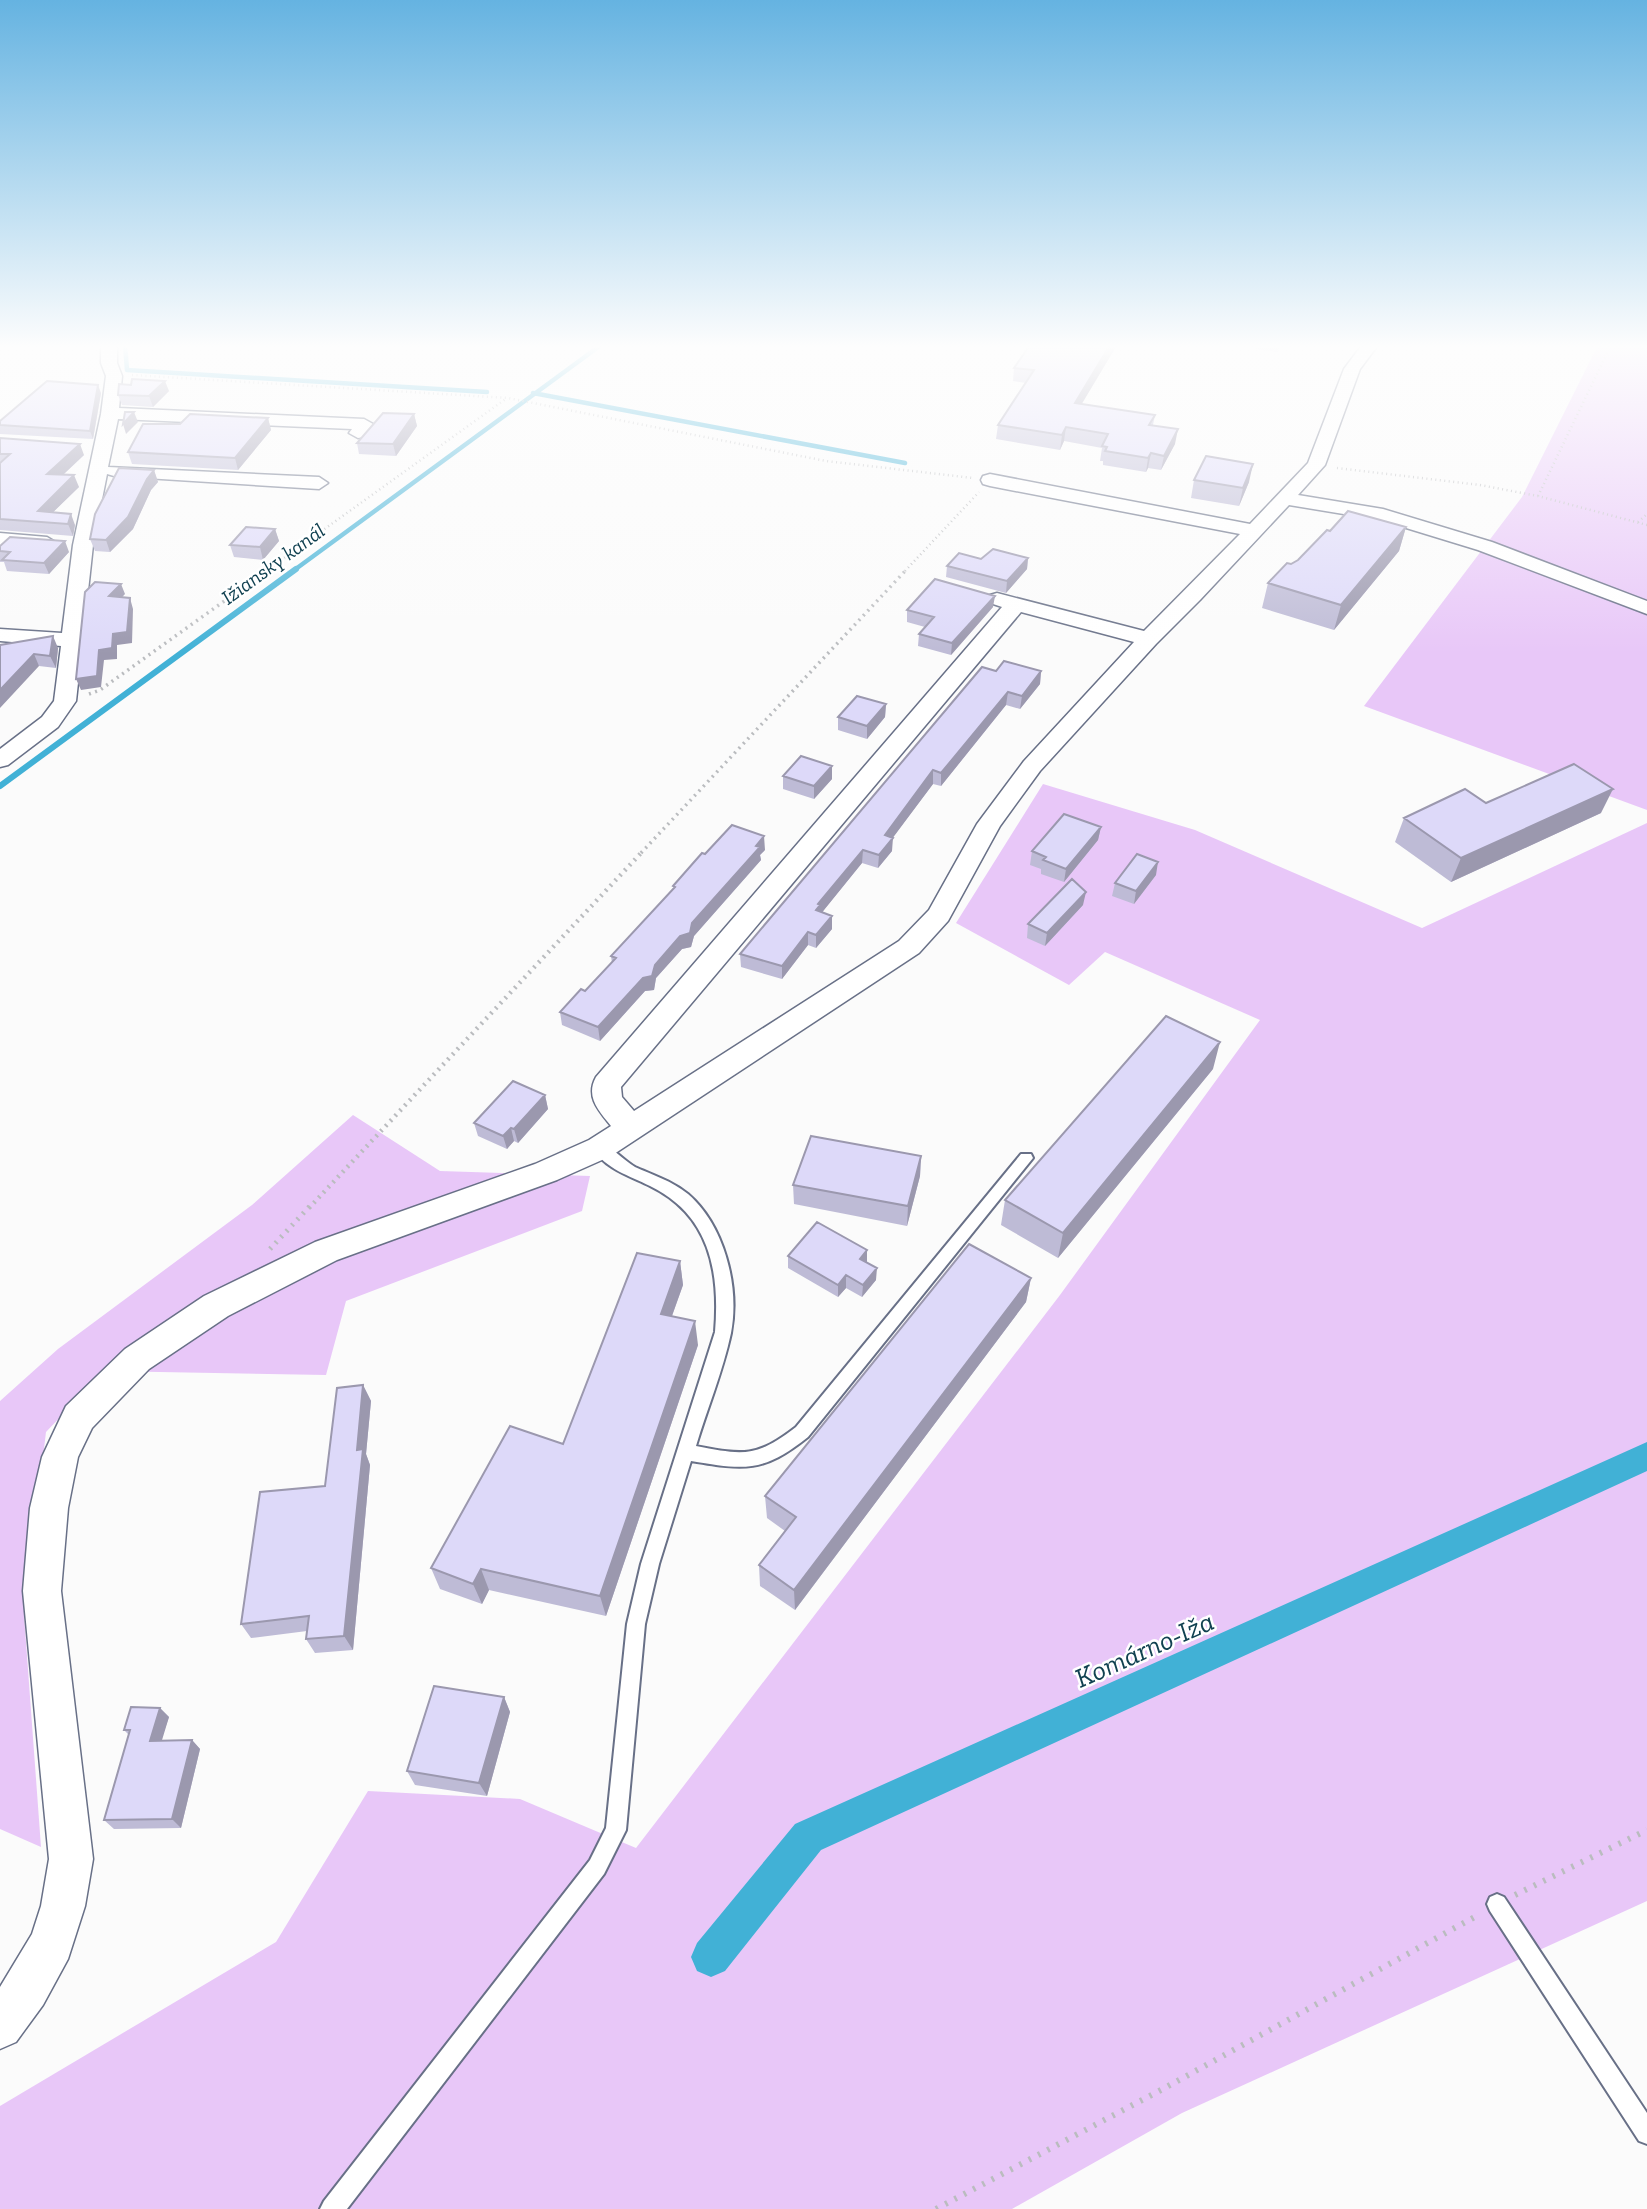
<svg xmlns="http://www.w3.org/2000/svg" width="1647" height="2209" viewBox="0 0 1647 2209" font-family="'Zilla Slab',serif">
  <rect width="100%" height="100%" fill="#fbfbfb"/>
  <path fill="#e8c7f8" d="M1598,345h49v465l-283,-104 158,-209z
    M1043,784l152,46 227,98 225,-105v1078l-465,212 -170,96h-1012v-103l276,-164 92,-151 152,8 116,49 424,-553 200,-275 -155,-68 -36,33 -113,-62z
    M353,1115l87,56 150,5 -8,35 -236,90 -20,74 -222,-4 -58,61 -22,183 17,232 -41,-18v-428l58,-52 194,-144z"/>
  <g fill="none" stroke-linecap="round" stroke-linejoin="round">
    <path stroke="#41b1d6" stroke-width="4.5" d="M125,345l2,25 360,22
      M533,393l372,70
      M293,571l308,-226"/>
    <path stroke="#41b1d6" stroke-width="6" d="M0,786l296,-217"/>
    <path fill="#41b1d6" fill-rule="evenodd" d="M1647,1442v29l-826,379 -96,121 -14,6 -14,-6 -6,-14 6,-14 98,-119z"/>
    <g stroke="#687087" stroke-width="4">
      <path id="lane" d="M600,1143c13,4 23,17 35,24 18,8 37,14 53,27 36,31 52,92 43,139 -8,38 -24,76 -35,113 47,9 60,12 100,-19l225,-273h10l2,4 -225,279c-45,36 -63,33 -117,24l-32,103 -14,60 -19,206 -22,44 -257,335h-27l4,-8 266,-341 16,-32 21,-204 14,-60 74,-232c5,-60 -5,-117 -65,-146 -20,-10 -45,-17 -57,-38l2,-4z
        M1497,1894l7,3 143,216v31l-8,-3 -149,-230 -3,-7 3,-7z"/>
    </g>
    <g stroke="#687087" stroke-width="3">
      <path id="street" d="M101,345h16v18l5,13 -3,32 245,11 9,5 -9,13 -6,1 -9,-5 3,-4 -234,-10 -10,48 211,10 9,6 -9,6 -205,-13 -7,-2 -14,71 -17,156 -18,26 -50,38 -8,2v-18l42,-32 12,-16 7,-55 -61,-5v-12l62,4 11,-88 28,-131 5,-38 -5,-13z
        M1362,345h16l-18,24 -35,96 -27,30 85,14 109,33 155,59v13l-169,-64 -98,-30 -91,-15 -89,95 -44,44 -116,127 -40,55 -52,95 -29,32 -308,203 -54,24 -220,80 -109,56 -79,53 -57,59 -14,29 -10,51 -7,83 32,268 -8,47 -17,53 -25,46 -27,37 -16,7v-62l32,-53 9,-28 8,-47 -26,-268 7,-83 12,-51 24,-51 59,-57 79,-53 111,-54 220,-78 54,-24 22,-14c-12,-15 -26,-29 -15,-49l406,-470 -12,-4 -3,-4 3,-4 7,-2 147,38 96,-97 -250,-48 -7,-2 -2,-4 2,-4 7,-2 260,50 58,-61 36,-94zM1021,612l113,30 -110,119 -47,63 -48,86 -30,31 -265,170 -12,-14 -1,-10z
        M0,533l47,4 10,6 -10,6 -47,-4z"/>
    </g>
    <path stroke="#babcbf" stroke-width="2.5" stroke-dasharray="1 3.5" stroke-linecap="butt" d="M132,375l376,23 318,63 147,17
      M1337,468l143,17 58,11 109,29
      M1538,496l73,-151
      M1638,522l9,-8
      M266,571l241,-173
      M905,571l74,-79"/>
    <path stroke="#babcbf" stroke-width="3.5" stroke-dasharray="2 4.5" stroke-linecap="butt" d="M89,694l11,-4 169,-121
      M641,853l266,-284"/>
    <path stroke="#babcbf" stroke-width="4.5" stroke-dasharray="2 5" stroke-linecap="butt" d="M309,1208l333,-356"/>
    <path stroke="#babcbf" stroke-width="5" stroke-dasharray="2 6" stroke-linecap="butt" d="M270,1249l40,-43"/>
    <path stroke="#babcbf" stroke-width="6" stroke-dasharray="2.5 8" stroke-linecap="butt" d="M1515,1895l132,-65
      M936,2209l225,-119 319,-176"/>
    <use href="#lane" fill="#fff" fill-rule="evenodd"/>
    <use href="#street" fill="#fff" fill-rule="evenodd"/>
  </g>
  <path fill="#bebbd6" d="M1030,345h87l-36,59 74,11 -2,10 22,19 -14,26 -13,-2 -2,4 -43,-7v-4h-3l2,-13 -38,-7 -4,9 -64,-11 2,-14 28,-42 -13,-2 1,-13z
    M1256,345h25l-3,7 -23,-3z
    M131,385l38,6 -16,16 -31,-2 -4,-10z
    M101,393l-8,46 -93,-5v-13z
    M414,414l3,12 -21,30 -37,-2 -2,-11z
    M268,418l3,12 -33,40 -106,-6 -4,-12 52,-28z
    M0,438l84,17 -21,20 16,12 -26,25 22,13 -2,11 -73,-6z
    M154,470l4,12 -7,8 -18,39 -23,23 -15,-1 -5,-12z
    M1194,480l55,2 -10,24 -48,-8z
    M1406,527l-7,24 -65,79 -72,-22 6,-25 30,-23 32,-29z
    M275,529l4,12 -16,19 -29,-3 -4,-12z
    M0,546l69,6 -20,22 -42,-3 -3,-9h-4z
    M1028,558l-1,11 -21,24 -60,-16 1,-11 34,-7z
    M993,607l-42,48 -33,-9 1,-12 6,-7 -18,-5v-12z
    M0,645l58,3 -2,20 -17,-2z
    M996,671h45l-1,13 -20,25 -14,-4 -65,81 -8,-2 -41,54v13l-14,17 -16,-5 -40,49 10,4v13l-16,19 -8,-3 -26,34 -41,-12 -1,-13z
    M886,704l-1,13 -18,22 -29,-9v-13z
    M783,776l49,3 -18,20 -31,-10z
    M1486,803l115,10 -150,69 -56,-40 9,-24z
    M1101,827l-3,13 -34,42 -23,-8v-5l-11,-4 2,-14z
    M765,850l-5,5 1,5 -67,76 -3,11 -9,2 -26,29 -2,12 -9,1 -45,50 -38,-16 -2,-13 25,-21 27,-28 -1,-7 62,-67v-3z
    M1156,875l-22,29 -22,-8 3,-13z
    M1083,905l-38,41 -18,-8 1,-14z
    M1213,1069l-155,189 -57,-33 4,-25z
    M545,1095l3,14 -30,34 -4,-2 -7,8 -29,-13 -4,-13z
    M921,1156l-1,20 -13,50 -113,-22 -1,-19z
    M788,1256l79,6 9,18 -14,17 -16,-9 -8,9 -50,-29z
    M680,1261l3,24 -11,31 26,29 -92,271 -117,-26 -7,14 -42,-15 -9,-21 132,-124z
    M1031,1278l-5,24 -231,308 -35,-24 -1,-21 26,-34 -18,-13 -2,-22z
    M363,1385l8,16 -5,53 4,11 -17,185 -38,3 -9,-14 1,-8 -56,7 -10,-14 84,-138z
    M504,1697l6,15 -23,84 -72,-11 -8,-14z
    M160,1708l9,9 -8,23h31l8,9 -19,79 -67,1 -10,-9 25,-85 -5,-5z"/>
  <path fill="#9b98ae" d="M1110,345h7l-43,72 1,-14z
    M165,381l4,10 -16,16 -4,-11z
    M98,385l3,8 -8,46 -3,-8z
    M134,412l4,10 -12,12 -3,-10z
    M414,414l3,12 -21,30 -3,-12z
    M268,418l3,12 -33,40 -3,-12z
    M1066,427l-2,14 -4,9 2,-15z
    M1178,429l-3,15 -14,26 3,-14z
    M80,444l4,11 -32,30 -5,-11z
    M1151,453l-3,15 -2,4 2,-14z
    M1253,464l-4,18 -10,24 4,-18z
    M154,470l4,12 -7,8 -18,39 -23,23 -4,-12 41,-61z
    M74,475l5,12 -37,36 -4,-12z
    M71,514l4,11 -2,11 -5,-12z
    M1406,527l-7,24 -65,79 7,-25z
    M275,529l4,12 -16,19 -3,-13z
    M65,541l4,11 -20,22 -5,-11z
    M1028,558l-1,11 -21,24 1,-12z
    M121,584l4,10 -12,13 -4,-11z
    M995,596l-2,11 -42,48 1,-12z
    M130,598l3,11 -1,34 -15,2v14l-13,1 -3,27 -20,3 -5,-11 37,-45z
    M53,636l5,12 -2,20 -6,-12z
    M34,654l5,12 -39,42v-18z
    M1041,671l-1,13 -20,25 2,-13z
    M1008,692l-2,13 -65,81v-13z
    M886,704l-1,13 -18,22v-13z
    M832,766v13l-18,20v-13z
    M933,770v14l-47,63 7,-9 -1,13 -14,17 1,-13 6,-20z
    M1613,789l-12,24 -150,69 10,-24z
    M1101,827l-3,13 -34,42 2,-13z
    M764,836l1,14 -5,5 1,5 -67,76 -3,11 -9,2 -26,29 -2,12 -9,1 -45,50 -2,-14 94,-104z
    M863,850l-1,13 -42,52 -4,-5 2,-6z
    M1158,862l-2,13 -22,29 2,-13z
    M1086,892l-3,13 -38,41 2,-13z
    M832,916v13l-16,19v-13z
    M808,932v13l-26,34v-13z
    M1220,1042l-7,27 -155,189 5,-25z
    M545,1095l3,14 -30,34 -4,-14z
    M511,1128l3,13 -7,8 -4,-13z
    M921,1156l-1,20 -13,50 1,-20z
    M867,1250v13l-7,-4z
    M680,1261l3,24 -19,53 -3,-24z
    M877,1268l-1,12 -14,17 1,-12z
    M846,1275v13l-8,9v-12z
    M1031,1278l-5,24 -231,308 -1,-20z
    M695,1321l3,24 -92,271 -6,-20z
    M363,1385l8,16 -5,53 4,11 -17,185 -9,-14 13,-186z
    M481,1569l8,21 -7,14 -9,-20z
    M504,1697l6,15 -23,84 -8,-13z
    M160,1708l9,9 -10,33 -9,-9z
    M192,1740l8,9 -19,79 -9,-9z"/>
  <path fill="#ddd9f9" stroke="#9b98ae" stroke-width="2" d="M1030,345h80l-35,58 80,12 -6,10 29,4 -14,27 -13,-3 -3,5 -43,-7 2,-4 -5,-1 6,-12 -42,-7 -4,8 -64,-10 36,-55 -20,-2z
    M132,379l33,2 -16,15 -31,-1 1,-11 12,1z
    M47,381l51,4 -8,46 -90,-6v-4z
    M125,412h9l-11,12z
    M383,413l31,1 -21,30 -36,-1z
    M190,414l78,4 -33,40 -107,-6 15,-28h37z
    M0,438l80,6 -33,30 27,1 -36,36 33,3 -3,10 -68,-5v-56l10,-9h-10z
    M1206,456l47,8 -10,24 -49,-8z
    M119,468l35,2 -7,9 -19,38 -22,23 -16,-1 5,-25z
    M1348,511l58,16 -65,78 -73,-22 19,-20 4,1 7,-4 29,-30 3,1z
    M246,527l29,2 -15,18 -30,-2z
    M10,537l55,4 -21,22 -42,-3 8,-8 -10,-1v-5z
    M993,549l35,9 -21,23 -60,-15 12,-13 22,6z
    M935,579l60,17 -43,47 -33,-9 15,-17 -27,-7z
    M95,582l26,2 -12,12 21,2 -3,34 -14,2 -1,14 -13,2 -2,26 -21,3 9,-87z
    M53,636l-3,20 -16,-2 -34,36v-45z
    M1004,661l37,10 -19,25 -14,-4 -67,81 -8,-3 -48,65 8,3 -14,17 -16,-5 -45,54 2,1 -4,5 16,6 -16,19 -8,-3 -26,34 -42,-12 242,-287 14,4z
    M857,696l29,8 -19,22 -29,-9z
    M801,756l31,10 -18,20 -31,-10z
    M1574,764l39,25 -152,69 -57,-40 61,-29 21,14z
    M1064,814l37,13 -35,42 -23,-9 3,-3 -14,-6z
    M732,825l32,11 -8,10 4,1 -68,76 -2,10 -10,3 -25,29 -3,11 -9,2 -45,49 -38,-15 21,-23 4,2 31,-33 -5,-2 64,-69 -2,-1 29,-33 3,1z
    M1137,854l21,8 -22,29 -21,-8z
    M1072,879l14,13 -39,41 -19,-9z
    M1166,1016l54,26 -157,191 -58,-33z
    M513,1081l32,14 -31,34 -3,-1 -8,8 -29,-13z
    M811,1136l110,20 -13,50 -115,-21z
    M817,1222l50,28 -7,9 17,9 -14,17 -17,-10 -8,10 -50,-29z
    M969,1244l62,34 -237,312 -35,-25 37,-48 -31,-21z
    M637,1253l43,8 -19,53 34,7 -95,275 -119,-27 -8,15 -42,-16 79,-142 53,18z
    M363,1385l-6,65 6,-1 -19,187 -38,3 3,-23 -68,8 19,-132 65,-6 12,-98z
    M434,1686l70,11 -25,86 -72,-12z
    M131,1707l29,1 -10,33 42,-1 -20,79 -68,1 26,-90h-6z"/>
  <linearGradient id="sky" x2="0" y2="1"><stop stop-color="#65b3e1"/><stop offset="0.53" stop-color="#fdfdfd"/><stop offset="1" stop-color="#fdfdfd" stop-opacity="0"/></linearGradient>
  <rect width="1647" height="654" fill="url(#sky)"/>
  <g text-anchor="middle" stroke-width="5" stroke-linejoin="round" paint-order="stroke">
    <g font-size="21" font-style="italic" fill="#114151" stroke="#fff">
      <text transform="translate(273 564) rotate(-36)" y="7">Ižiansky kanál</text>
    </g>
    <g font-size="28" font-style="italic" fill="#114151" stroke="#fff">
      <text transform="translate(1144 1649) rotate(-24)" y="10">Komárno-Iža</text>
    </g>
  </g>
</svg>
